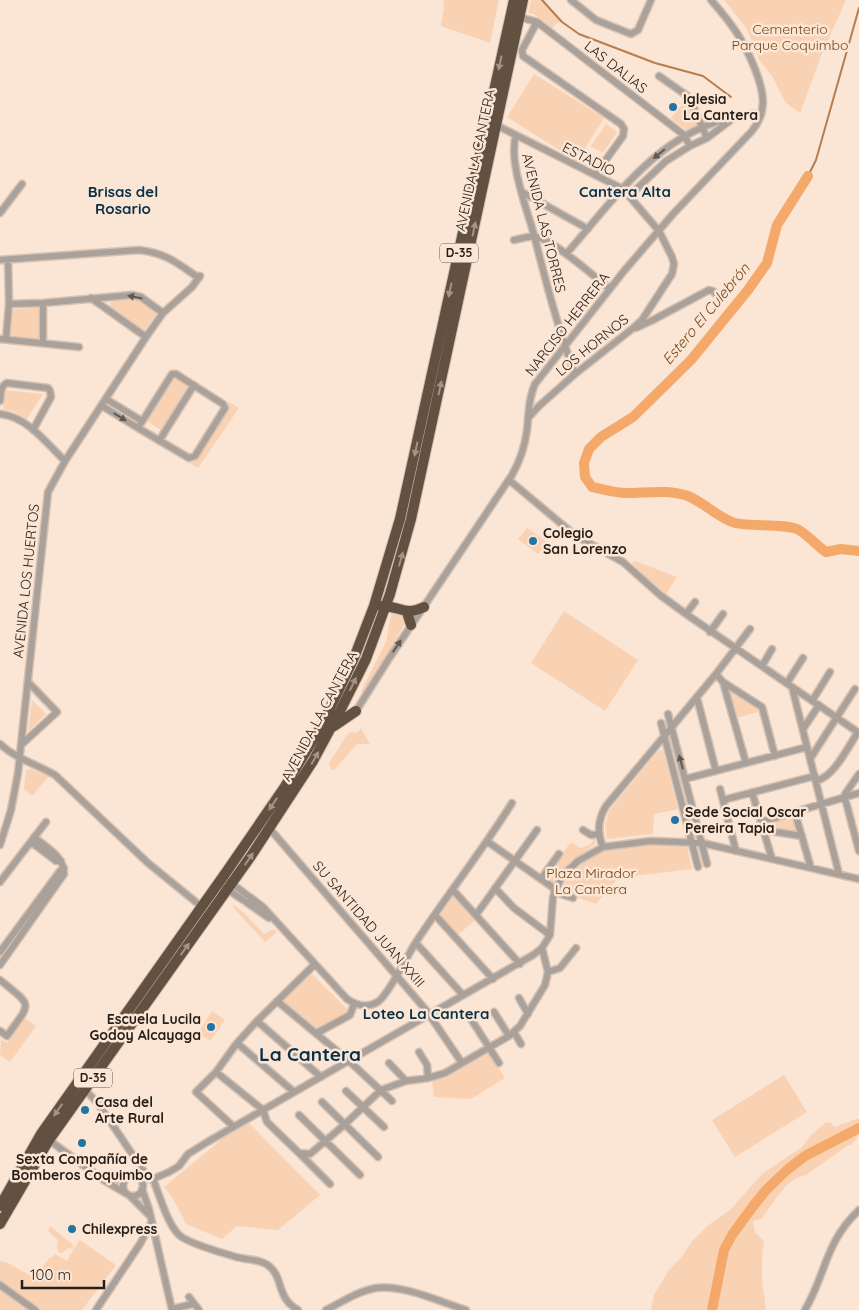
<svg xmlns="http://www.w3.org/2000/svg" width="859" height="1310" viewBox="0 0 859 1310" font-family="Quicksand,sans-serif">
  <rect width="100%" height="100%" fill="#fbe5d4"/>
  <path fill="#f9d2b4" d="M443,0h56l-9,43 -49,-17 3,-18z
    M531,0h13l17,20 -9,8 -18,-14 -6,-1z
    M724,0h122l-25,56 -21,57 -14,-10 -14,-27 -12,-15 -13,-32z
    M534,74l70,44 -27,43 -70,-44z
    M688,98l11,26 -13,6 -15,-12z
    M606,124l11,8 -14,21 -12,-7z
    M138,299l19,15 -13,17 -34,-25v-3l3,-2z
    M38,308l3,4 -1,25 -3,3 -24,-3 -2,-2 1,-23 3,-3z
    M175,377l14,9 -28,44 -14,-9z
    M5,390l38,4 -16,25 -13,-8 -11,-1z
    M227,401l12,7 -41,60 -8,-5 8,-4 30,-48 1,-6z
    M527,528l20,14 -9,12 -20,-15z
    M635,561l42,16 -12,19 -33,-33z
    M392,610l15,6 -4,11 -39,67 -3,-3 25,-49z
    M564,611l74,49 -33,51 -74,-48z
    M733,691l22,14 3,7 -22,6 -6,-25z
    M32,700l14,14 -18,18z
    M361,728l9,16h-13l-23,26h-3l-2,-7 20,-31 8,1z
    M659,750l4,1 15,58 -24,5 -1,20 -46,5 -2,-13 4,-15z
    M30,769l19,7 -17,20 -8,-7 2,-19z
    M794,816l5,18 -34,-7 -1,-3z
    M595,836v8l-28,22 -14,19 -10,-7 28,-36 10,6 10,-4z
    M645,843l42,3 5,23 -74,9 -22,26 -35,-12c3,-18 32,-38 49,-43 11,-4 23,-4 35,-6z
    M454,895l22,24 -18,16 -19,-18z
    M234,905l11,9 19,20 10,-5 3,3 -12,10 -33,-36z
    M312,974l37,37 -3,3 -29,16 -34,-29z
    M212,1011l13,9 -15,21 -12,-8z
    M25,1018l11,8 -26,36 -10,-7 1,-16 6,4z
    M489,1053l16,25 -34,21 -37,-2 -2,-17 15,-3z
    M784,1075l23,37 -72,45 -23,-37z
    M859,1118c0,12 0,25 -12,28l-41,29c-22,4 -31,28 -45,44l-8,2 2,11 9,9 -2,15v24l4,30h-115l3,-15 15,-25 11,-11 13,-19 17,-16 21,-15 31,-35 40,-27 9,-12 15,-13 5,1 3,4z
    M249,1123l71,72 -42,35 -41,-4 -15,13 -36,-15 -14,-27 -8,-10 58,-48z
    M50,1226l22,18 2,5 6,-9 36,25 -34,45h-82v-49l6,1 25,14 7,-2 12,-17h3l2,-3 12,7 7,-12 -6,-1 -6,5h-2l-3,-5 1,-8 -10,-9z"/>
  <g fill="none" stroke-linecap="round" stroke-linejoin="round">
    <path stroke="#b67e50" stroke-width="2" d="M542,0l20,22 17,12 76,29 48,13 28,21
      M808,176l8,-16 43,-152"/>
    <path stroke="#f4a869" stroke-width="10" d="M808,176l-31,49 -10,38 -19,27 -57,70 -58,57 -32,20 -12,12 -5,14 1,14 7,10c11,2 23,6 34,6 21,0 42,-4 62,3 15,6 32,23 47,27 16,4 52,0 64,7 10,6 18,16 27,22l15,-3 18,2
      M712,1310l12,-60 8,-15 22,-30 13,-16 21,-20 17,-13 54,-28"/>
    <g stroke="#d4c1b2" stroke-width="9">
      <path id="minor" d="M571,0l25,20 35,14 7,-4 13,-30
        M519,17l18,5 147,113 6,11
        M537,22l-15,28 1,6 98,68 3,5 -1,7 -28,39
        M659,76l30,21 18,41
        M496,125l127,64 36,42 13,26 2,7 -2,10 -30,46 -10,9 -57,45 -36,32 -11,12
        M516,135c-8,26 11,74 18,100 12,47 24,94 41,139
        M522,192l66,37
        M629,196l37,-35 24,-15 17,-8 24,-18
        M0,213l22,-29
        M514,240c7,-1 16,-5 23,-3 16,3 58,40 73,52
        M566,254c47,-53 91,-120 165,-136 10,-2 20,-6 30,-3
        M0,260l139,-10c27,3 38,13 60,28
        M91,298l55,39
        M9,304l34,-1 89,-8 9,2 22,16
        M636,328l17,-8 56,-30 4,1 3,3
        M0,339l79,8
        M6,339l3,-35 -1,-44
        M43,343v-40
        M172,374h4l47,30 2,4 -30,48 -6,2 -51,-30z
        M106,399l36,22
        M0,401c1,-7 0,-15 7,-18l41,5 2,3 1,6 -18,33
        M102,406l36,22
        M0,414c28,3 46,29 65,47
        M159,441l35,-56
        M509,480l67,56 47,26 37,33 26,19 173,119
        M686,614l9,-12
        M710,632l13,-18
        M762,666l10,-17
        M716,674l7,8 39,25 13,49
        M723,682l23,81
        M787,683l16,-25
        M792,687l47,187
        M697,698l19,73
        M812,701l18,-29
        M356,711l34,-54 122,-182c8,-14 13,-29 15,-45 2,-16 1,-30 8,-46l89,-113 49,-57 79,-83c16,-20 12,-39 3,-62 -12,-30 -23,-45 -44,-69
        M668,714l39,150
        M661,723l37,144
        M803,729l16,-24
        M0,744c16,15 36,20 55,31l93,88 54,44
        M21,745l36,-33 -29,-30
        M810,759l45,-70
        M859,774l-14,20v4l14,53
        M685,779l122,-32
        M816,781c18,-4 32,-34 42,-49
        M720,789l16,62
        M752,792l20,67
        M723,800l92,-24
        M795,813l16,55
        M761,822l98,-29
        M270,829l156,181 36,53
        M583,830l8,5 8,-1
        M763,830l39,6
        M31,842l25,19h5
        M488,842l67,47
        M0,845l11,-35 7,-37 30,-281 17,-31 81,-124 17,-24 29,-26 8,-11
        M603,847c-6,-14 -5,-28 3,-41l110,-132 34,-45
        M223,877l24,18
        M541,879l18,-25
        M0,882l46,-60
        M218,883l25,17
        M495,888l19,20 36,27
        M453,890l67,74
        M554,892l19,6
        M250,897l13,10 84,92c10,7 22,9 32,2 11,-9 28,-45 37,-59 31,-47 66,-91 96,-139
        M246,902l23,16
        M435,915l58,64
        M476,915l61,-85
        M416,943l47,52
        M0,952l60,-81 4,-3
        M0,965l64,-91c0,-18 -17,-26 -30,-37
        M548,972l12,-4 16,-20
        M0,980c33,27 32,21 7,56l-7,-5
        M519,998l9,16
        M277,1001l72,60 43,40
        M494,1012l15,24
        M471,1019l28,44
        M257,1021l64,56
        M514,1032l7,12
        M317,1033l33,-18 4,-11
        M237,1043l57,49
        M419,1052l8,13 1,13
        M389,1063l17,18
        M216,1072l47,38 4,12 32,31 11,1 34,-29 37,-35 25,-9 22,-3 17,-5 64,-37 11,-10 25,-41 3,-13 -6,-24
        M85,1090l12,12 52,77
        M346,1091l38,36
        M322,1102l56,55
        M299,1115l61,60
        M234,1127l-38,-35 20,-20 21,-29 20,-22 58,-57
        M46,1138l59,43 20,12
        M300,1154l30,30
        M123 1186a10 10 0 1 1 20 0a10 10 0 1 1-20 0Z
        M102,1176l11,4 13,-3
        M138,1177l15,2 16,-7 10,-6 9,-12 21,-13 324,-186 9,-7 8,-13 3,-38 9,-21 16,-15 25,-14 48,-6 51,2 157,36
        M153,1179c6,15 14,44 26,56 10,9 44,18 57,22 11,3 25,2 33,9 15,12 7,32 29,44
        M142,1189l7,20 23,101
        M130,1196l19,19
        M0,1285l35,25
        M189,1297l10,13
        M172,1309l21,-5
        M96,1310l44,-66 11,-21
        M326,1310c16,-8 32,-19 50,-22 27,-4 64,14 90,22
        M805,1310c21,-36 20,-68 54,-100"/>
    </g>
    <g stroke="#d4c1b2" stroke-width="12">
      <path id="highway" d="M380,606c20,-1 23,11 44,1
        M407,612l4,13
        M334,726l22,-15
        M0,1206l41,-72 186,-263 57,-83 38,-63 32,-67 20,-52 26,-87 114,-519
        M0,1224l49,-84 202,-284 62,-95 28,-52 25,-50 24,-65 21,-75 112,-519"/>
    </g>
    <use href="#minor" stroke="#aaa19a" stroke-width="6"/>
    <use href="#highway" stroke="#625041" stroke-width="10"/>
  </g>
  <defs><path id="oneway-solid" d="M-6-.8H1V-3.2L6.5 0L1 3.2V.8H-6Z" transform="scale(1.25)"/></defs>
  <g fill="#a79383">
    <use href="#oneway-solid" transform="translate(500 63) rotate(102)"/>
    <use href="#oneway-solid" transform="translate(474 229) rotate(-78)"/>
    <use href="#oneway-solid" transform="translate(450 290) rotate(102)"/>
    <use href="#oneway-solid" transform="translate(440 388) rotate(-78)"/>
    <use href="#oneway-solid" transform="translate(416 449) rotate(102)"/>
    <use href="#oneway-solid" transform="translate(401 559) rotate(-74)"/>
    <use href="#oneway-solid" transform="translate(353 684) rotate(-64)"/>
    <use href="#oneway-solid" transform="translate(315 758) rotate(-60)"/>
    <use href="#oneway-solid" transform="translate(273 804) rotate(124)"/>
    <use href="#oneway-solid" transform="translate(249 859) rotate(-55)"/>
    <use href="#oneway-solid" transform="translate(185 949) rotate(-54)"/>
    <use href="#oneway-solid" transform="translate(58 1110) rotate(125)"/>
  </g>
  <g fill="#615852">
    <use href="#oneway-solid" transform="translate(659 154) rotate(141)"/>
    <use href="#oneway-solid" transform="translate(135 297) rotate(-169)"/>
    <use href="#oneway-solid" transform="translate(120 417) rotate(32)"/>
    <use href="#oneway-solid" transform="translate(397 646) rotate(-56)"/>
    <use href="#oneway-solid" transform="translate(681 762) rotate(-105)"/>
  </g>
  <g fill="#2174a4" stroke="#fbe5d4" stroke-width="2">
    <circle cx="673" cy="107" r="5"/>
    <circle cx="533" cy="541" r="5"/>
    <circle cx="675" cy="820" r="5"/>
    <circle cx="211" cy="1027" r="5"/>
    <circle cx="85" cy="1110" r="5"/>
    <circle cx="82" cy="1143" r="5"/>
    <circle cx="72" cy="1229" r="5"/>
  </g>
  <g text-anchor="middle" stroke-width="5" stroke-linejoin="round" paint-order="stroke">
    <g fill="#fbe5d4" stroke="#655950" stroke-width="1">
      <rect x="440" y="243.5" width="38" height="19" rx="4"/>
      <rect x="74" y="1068.5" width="38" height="19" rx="4"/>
    </g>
    <g font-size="12" font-weight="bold" fill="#251d17">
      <text x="459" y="257">D-35</text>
      <text x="93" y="1082">D-35</text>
    </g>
    <g font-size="14" fill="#754415" stroke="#fbe5d4">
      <text x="790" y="34">Cementerio<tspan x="790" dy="16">Parque Coquimbo</tspan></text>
      <text x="591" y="878">Plaza Mirador<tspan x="591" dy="16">La Cantera</tspan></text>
    </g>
    <g font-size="14" fill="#251d17" stroke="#fbe5d4">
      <text transform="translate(616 67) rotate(38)" y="5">LAS DALIAS</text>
      <text transform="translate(589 159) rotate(27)" y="5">ESTADIO</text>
      <text transform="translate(475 160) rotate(-78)" y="5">AVENIDA LA CANTERA</text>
      <text transform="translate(544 223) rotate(76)" y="5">AVENIDA LAS TORRES</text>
      <text transform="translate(567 324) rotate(-52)" y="5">NARCISO HERRERA</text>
      <text transform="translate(592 345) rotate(-39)" y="5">LOS HORNOS</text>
      <text transform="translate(26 581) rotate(-84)" y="5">AVENIDA LOS HUERTOS</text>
      <text transform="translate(319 716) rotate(-62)" y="5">AVENIDA LA CANTERA</text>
      <text transform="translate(369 924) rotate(49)" y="5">SU SANTIDAD JUAN XXIII</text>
    </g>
    <g font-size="14" font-weight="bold" fill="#251d17" stroke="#fbe5d4" text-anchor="start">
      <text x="683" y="104">Iglesia<tspan x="683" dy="16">La Cantera</tspan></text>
      <text x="543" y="538">Colegio<tspan x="543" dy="16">San Lorenzo</tspan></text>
      <text x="685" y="817">Sede Social Oscar<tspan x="685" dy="16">Pereira Tapia</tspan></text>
      <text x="201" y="1024" text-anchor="end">Escuela Lucila<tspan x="201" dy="16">Godoy Alcayaga</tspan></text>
      <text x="95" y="1107">Casa del<tspan x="95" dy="16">Arte Rural</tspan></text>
      <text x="82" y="1164" text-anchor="middle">Sexta Compañía de<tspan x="82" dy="16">Bomberos Coquimbo</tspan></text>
      <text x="82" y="1234">Chilexpress</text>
    </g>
    <g font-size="15" font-weight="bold" fill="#083047" stroke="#fbe5d4">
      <text x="123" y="197">Brisas del<tspan x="123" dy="17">Rosario</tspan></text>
      <text x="625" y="197">Cantera Alta</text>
      <text x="426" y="1019">Loteo La Cantera</text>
    </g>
    <g font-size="15" font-style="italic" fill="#784719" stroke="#fbe5d4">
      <text transform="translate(706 314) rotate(-50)" y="5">Estero El Culebrón</text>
    </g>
    <g font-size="19" font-weight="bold" fill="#083047" stroke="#fbe5d4">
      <text x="310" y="1061">La Cantera</text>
    </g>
  </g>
  <path d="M22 1280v8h82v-8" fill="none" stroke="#251d17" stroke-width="2.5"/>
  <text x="30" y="1280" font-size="15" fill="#251d17" stroke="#fbe5d4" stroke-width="4" paint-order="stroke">100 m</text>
</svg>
